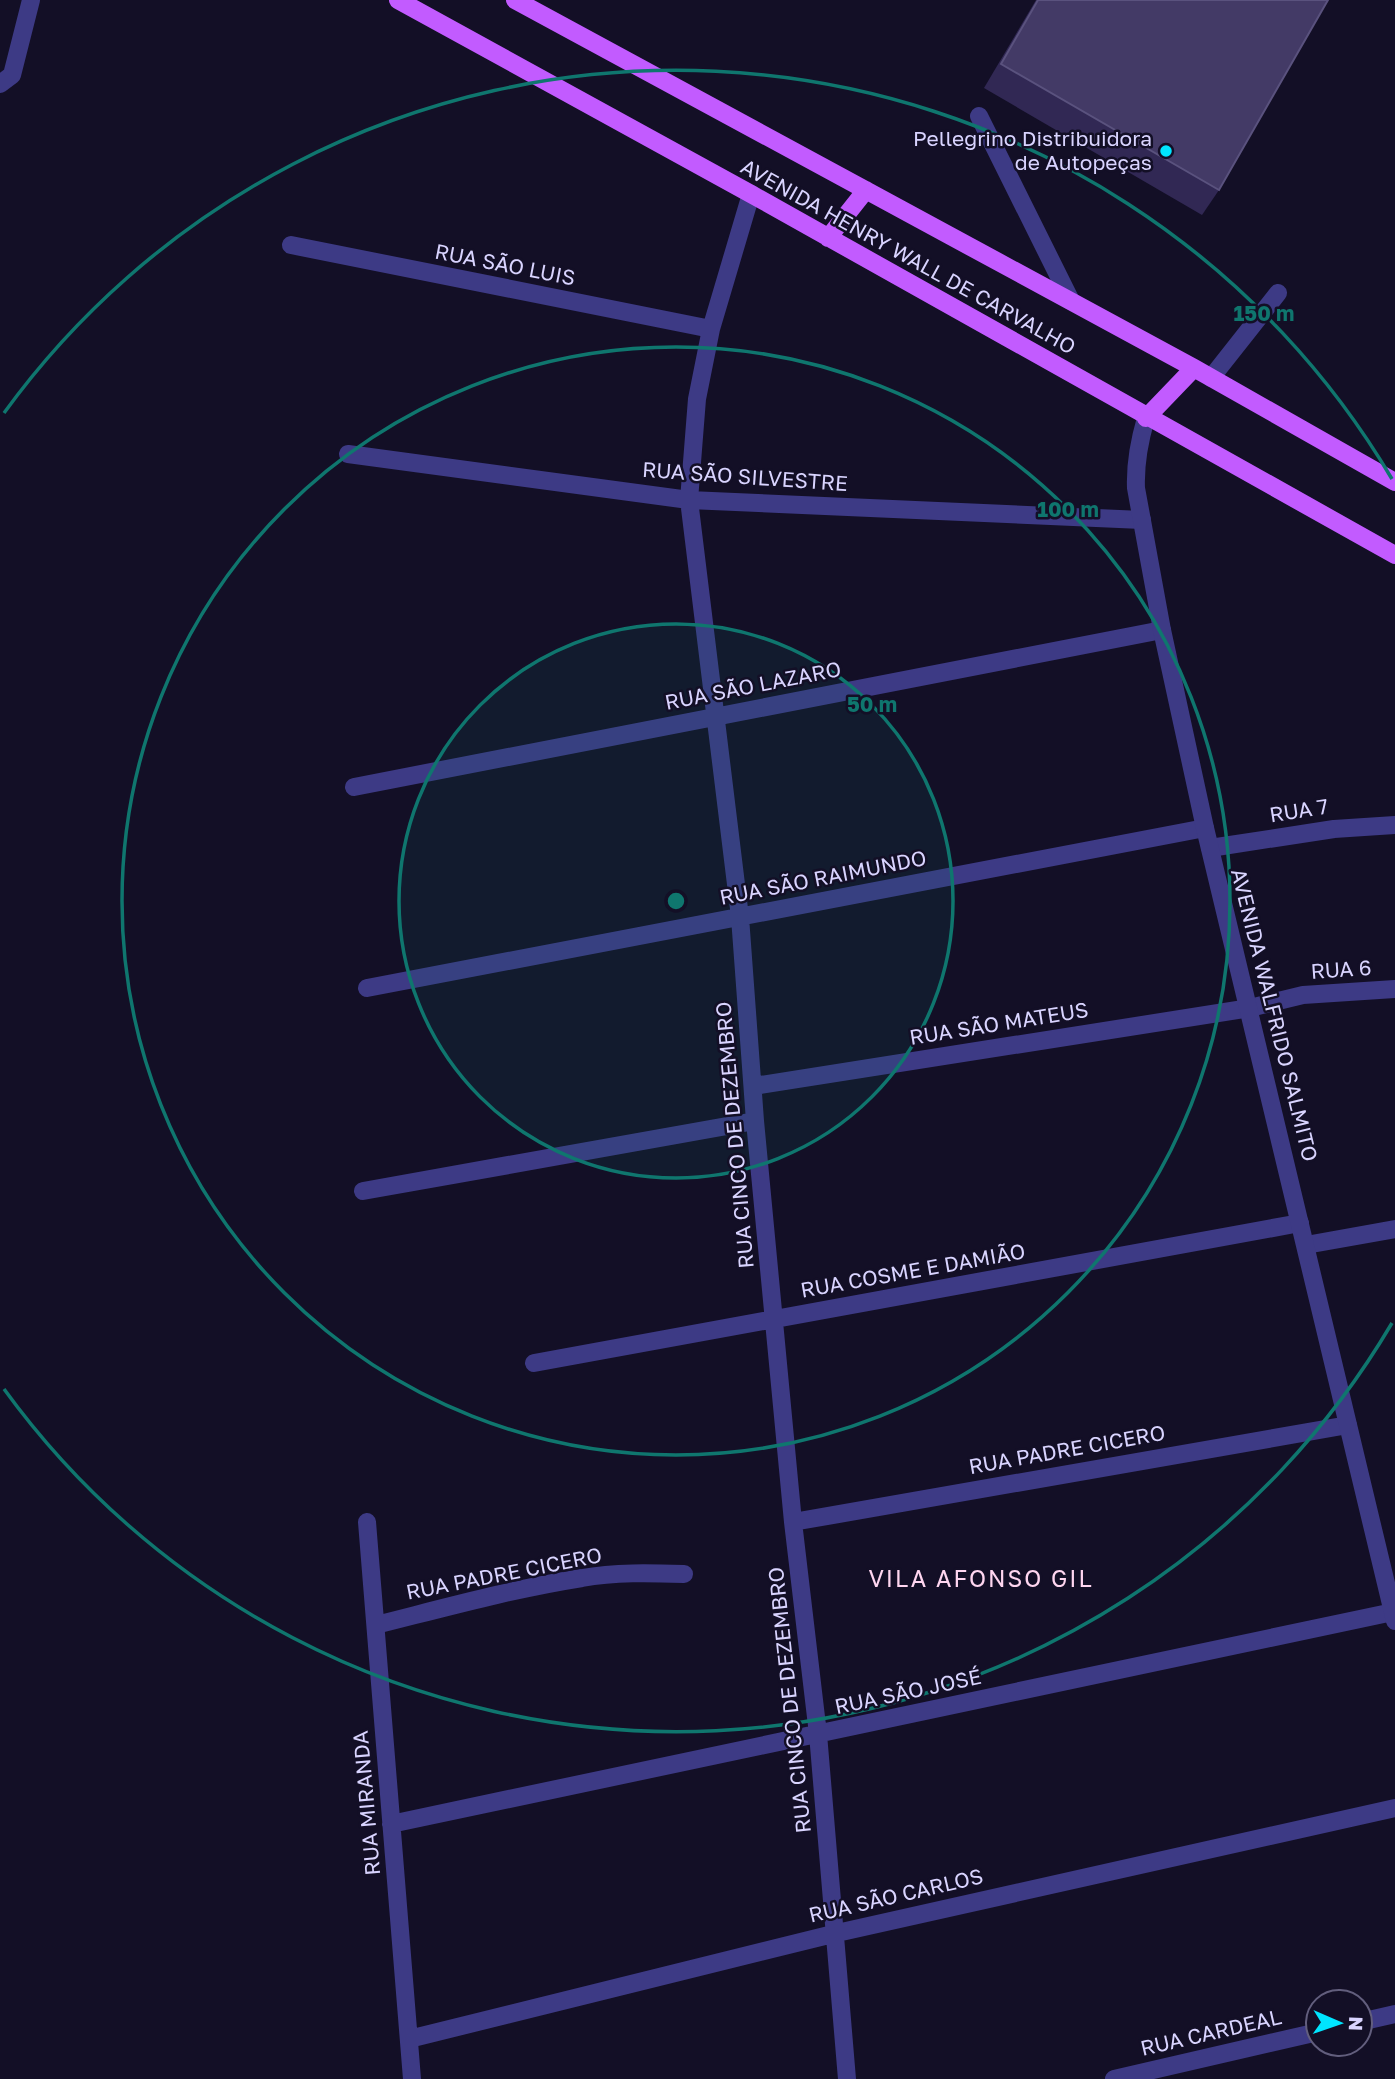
<svg xmlns="http://www.w3.org/2000/svg" width="1395" height="2079" viewBox="0 0 1395 2079" font-family="'Golos Text',sans-serif">
  <rect width="100%" height="100%" fill="#130f26"/>
  <g fill="none" stroke-linecap="round" stroke-linejoin="round">
    <path stroke="#3d3a85" stroke-width="18" d="M0,84l12,-9 19,-75
      M979,116l92,185
      M1211,378l67,-85"/>
    <path stroke="#3d3a85" stroke-width="18" d="M751,194l-40,135 -14,70 -8,101 51,417 15,204 38,401 25,212 29,345
      M291,245l420,84
      M348,454l341,46 453,20
      M354,787l808,-157
      M1210,848l124,-19 61,-4
      M367,988l838,-160
      M754,1086l496,-78 53,-13 92,-6
      M363,1191l392,-70
      M1306,1245l89,-16
      M534,1363l766,-140
      M367,1522l45,557
      M793,1522l555,-97
      M376,1625c68,-17 136,-36 206,-47 33,-6 68,-5 102,-4
      M391,1824l1002,-212
      M1360,2022l35,-8
      M409,2039l428,-106 558,-125
      M1114,2079l204,-47"/>
    <path stroke="#3d3a85" stroke-width="18" d="M1146,418c-7,24 -11,45 -10,70l26,142 43,198 190,793"/>
    <path stroke="#c25bff" stroke-width="18" d="M398,0l353,194 644,361
      M515,0l679,368 201,114
      M828,238l38,-48
      M1146,418l48,-50"/>
  </g>
  <path fill="#312854" d="M1036,0h292l-109,190 -17,25 -218,-127z"/>
  <path fill="#433a66" stroke="#5a527e" stroke-width="2" d="M1038,0h290l-109,190 -218,-126z"/>
  <circle cx="676" cy="901" r="277" fill="#0f766e" fill-opacity=".12"/>
  <g fill="none" stroke="#0f766e" stroke-width="3.5">
    <circle cx="676" cy="901" r="277"/>
    <circle cx="676" cy="901" r="554"/>
    <path d="M1392 1323A831 831 0 0 1 4 1389M4 413A831 831 0 0 1 1392 479"/>
  </g>
  <circle fill="#00e5ff" stroke="#130f26" stroke-width="2.5" cx="1166" cy="151" r="7"/>
  <g text-anchor="middle" stroke-width="5" stroke-linejoin="round" paint-order="stroke">
    <g font-size="21" fill="#d9d4ff" stroke="#130f26" text-anchor="end">
      <text x="1152" y="146">Pellegrino Distribuidora<tspan x="1152" dy="24">de Autopeças</tspan></text>
    </g>
    <g font-size="21" fill="#d9d4ff" stroke="#130f26">
      <text transform="translate(908 257) rotate(29)" y="7">AVENIDA HENRY WALL DE CARVALHO</text>
      <text transform="translate(505 265) rotate(11)" y="7">RUA SÃO LUIS</text>
      <text transform="translate(745 477) rotate(4)" y="7">RUA SÃO SILVESTRE</text>
      <text transform="translate(753 686) rotate(-11)" y="7">RUA SÃO LAZARO</text>
      <text transform="translate(1299 811) rotate(-9)" y="7">RUA 7</text>
      <text transform="translate(823 878) rotate(-11)" y="7">RUA SÃO RAIMUNDO</text>
      <text transform="translate(1341 970) rotate(-4)" y="7">RUA 6</text>
      <text transform="translate(1274 1015) rotate(76)" y="7">AVENIDA WALFRIDO SALMITO</text>
      <text transform="translate(999 1024) rotate(-9)" y="7">RUA SÃO MATEUS</text>
      <text transform="translate(735 1135) rotate(-95)" y="7">RUA CINCO DE DEZEMBRO</text>
      <text transform="translate(913 1271) rotate(-10)" y="7">RUA COSME E DAMIÃO</text>
      <text transform="translate(1067 1450) rotate(-10)" y="7">RUA PADRE CICERO</text>
      <text transform="translate(504 1574) rotate(-11)" y="7">RUA PADRE CICERO</text>
      <text transform="translate(908 1692) rotate(-12)" y="7">RUA SÃO JOSÉ</text>
      <text transform="translate(790 1700) rotate(-96)" y="7">RUA CINCO DE DEZEMBRO</text>
      <text transform="translate(367 1803) rotate(-95)" y="7">RUA MIRANDA</text>
      <text transform="translate(896 1896) rotate(-13)" y="7">RUA SÃO CARLOS</text>
      <text transform="translate(1211 2033) rotate(-13)" y="7">RUA CARDEAL</text>
    </g>
    <g font-size="23" letter-spacing="2" fill="#ffd6f0" stroke="#130f26">
      <text x="981" y="1587">VILA AFONSO GIL</text>
    </g>
  </g>
  <circle cx="676" cy="901" r="10" fill="#0f766e" stroke="#130f26" stroke-width="3.5"/>
  <g font-size="21" text-anchor="middle" font-weight="bold" fill="#0f766e" stroke="#130f26" stroke-width="5" stroke-linejoin="round" paint-order="stroke">
    <text x="1264" y="321">150 m</text>
    <text x="1068" y="517">100 m</text>
    <text x="872" y="712">50 m</text>
  </g>
  <g transform="translate(1339 2023) rotate(92)"><circle r="33" fill="#130f26" stroke="#625e7d" stroke-width="2"/>
  <path d="M0-5L12 26L0 18L-12 26Z" fill="#00e5ff"/>
  <text y="-10" font-size="19" font-weight="bold" text-anchor="middle" fill="#d9d4ff">N</text>
  </g>
</svg>
